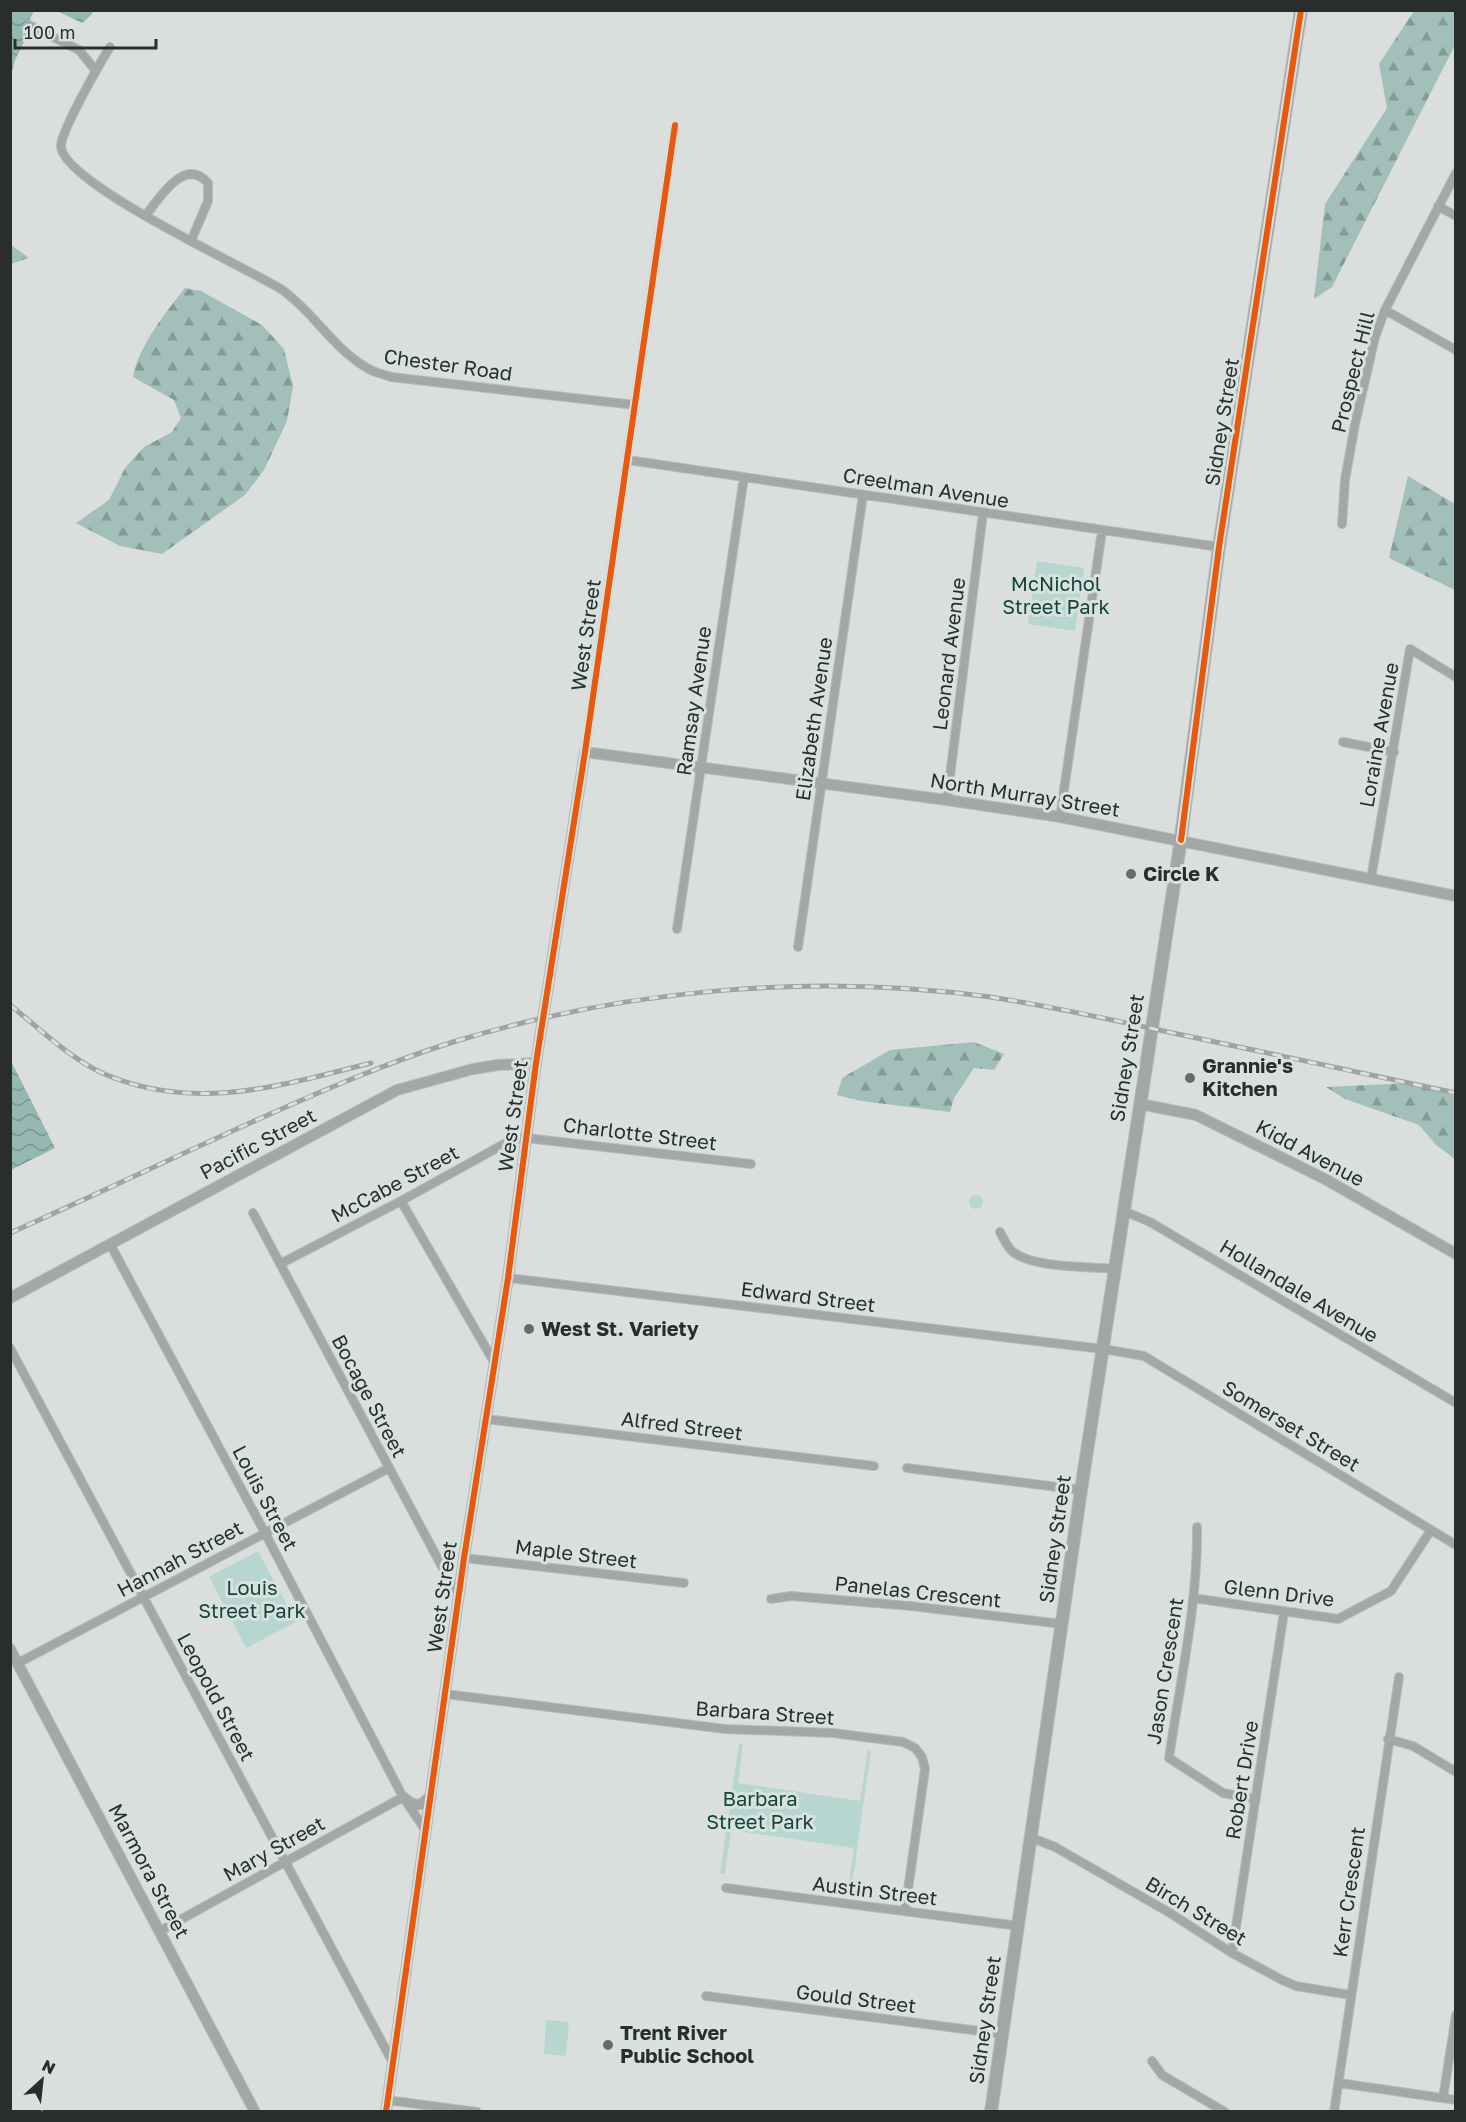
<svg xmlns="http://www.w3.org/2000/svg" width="1466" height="2122" viewBox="0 0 1466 2122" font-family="'Golos Text',sans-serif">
  <defs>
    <pattern id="forest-firs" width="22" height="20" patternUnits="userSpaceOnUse" patternTransform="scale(1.5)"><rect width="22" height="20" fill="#a2bfb9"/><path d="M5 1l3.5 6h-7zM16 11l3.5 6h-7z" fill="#849c97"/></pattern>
    <pattern id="water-waves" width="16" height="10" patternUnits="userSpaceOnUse" patternTransform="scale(1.5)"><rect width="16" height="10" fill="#95b8b0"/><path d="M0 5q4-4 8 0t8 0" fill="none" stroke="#7a968f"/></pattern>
  </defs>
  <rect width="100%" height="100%" fill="#dadfde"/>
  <path fill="url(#forest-firs)" d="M1414,11h41v34l-123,242 -18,12 11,-95 62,-96 -8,-44z
    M10,245h1l18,13 -18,6z
    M185,288l16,3 61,34 22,24 9,37 -6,35 -23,49 -19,25 -83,59 -42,-8 -44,-23 33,-23 16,-32 19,-21 28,-15 9,-14 -7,-18 -41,-23c5,-30 33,-65 52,-89z
    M1408,476l47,28v86l-66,-32z
    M974,1042l30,12 -10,16 -20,-2 -20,30 -4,14 -89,-11 -24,-6 5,-17 48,-28z
    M1410,1083l45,13v63l-19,-14 -17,-20 -74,-26 -19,-12z"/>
  <path fill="#b7d6cf" d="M1037,561l47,7 -9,63 -47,-7z
    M969 1202a7 7 0 1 1 14 0a7 7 0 1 1-14 0Z
    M258,1551l38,71 -50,26 -37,-71z
    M739,1744h4l-5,39 122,18 8,-51 3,1 -20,141 -3,-1 6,-43 -123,-18 -6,44 -5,-1z
    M546,2020l23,2 -3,34 -22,-2z"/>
  <path fill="url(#water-waves)" d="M11,11h23l-4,8 -2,15 -13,26 -4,16z
    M57,11h37l-5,6 -7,6z
    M11,1061l44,87 -44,22h-1z"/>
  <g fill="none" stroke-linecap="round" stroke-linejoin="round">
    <g stroke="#b7bbba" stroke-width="10">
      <path id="minor" d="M29,25l50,25 17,21
        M110,47c-10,16 -49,84 -49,99 1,37 184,121 220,143 32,22 53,61 88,80 6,4 15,5 22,8l244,28
        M1438,206l18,10
        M145,216c15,-18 39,-60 63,-33v18l-17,40
        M1385,310l71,40
        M628,460l591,87
        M1342,524l3,-44 10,-56 20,-87 10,-27 71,-137
        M1343,742l51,10
        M585,752l90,-627
        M947,800l36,-287
        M1060,817l42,-286
        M1371,879l39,-230 46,28
        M677,929l67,-452
        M798,947l65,-452
        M401,1201l93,161
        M1124,1211l26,11 306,181
        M253,1213l194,363 12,18
        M1000,1232c4,7 7,15 13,20 23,17 75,14 103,17
        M110,1244l155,289 138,264 23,34
        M280,1264l121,-63 112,-62 13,-1 225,26
        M508,1278l595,71 41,7 312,189
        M10,1348l382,713
        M486,1419l388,47
        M907,1468l174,22
        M1197,1527c1,77 -17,155 -28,231l54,35 33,6
        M464,1558l220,25
        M1193,1598l145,21 53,-28 40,-61
        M771,1599l20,-3 120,10 151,18
        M18,1663l371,-195
        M445,1694l280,35 108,4 70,9 12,6 7,9 3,12 -20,142
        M1388,1739l25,7 43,26
        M1032,1838l23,9 115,66 62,40 50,27 14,6 54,9
        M726,1888l293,38
        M160,1931l243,-134
        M1232,1953l52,-341
        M706,1996l297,38
        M1152,2061l10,14 63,37
        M1339,2083l117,17
        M1443,2098l13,-83
        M387,2100l90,12
        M1334,2112l65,-435"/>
    </g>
    <g stroke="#b7bbba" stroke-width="12">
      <path id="tertiary" d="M1140,1104l56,11 129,64 131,75
        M10,1298l387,-208 76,-21 25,-4 38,-2
        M10,1649l245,463
        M403,1797c12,11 18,10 28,-2
        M386,2112l78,-554 44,-280 28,-215 49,-311 362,48 113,17 396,79"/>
    </g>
    <g stroke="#b7bbba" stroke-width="14">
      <path id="secondary" d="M991,2112l90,-622 98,-638 40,-305 82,-537"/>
    </g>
    <use href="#minor" stroke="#a4a7a7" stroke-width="8"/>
    <use href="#tertiary" stroke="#a4a7a7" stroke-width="10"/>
    <use href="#secondary" stroke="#a3a6a6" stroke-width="12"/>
    <g stroke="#9fa3a2" stroke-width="5">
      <path id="rail" d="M10,1005c29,23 58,52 92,68 91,40 178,13 269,-10
        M10,1233c81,-36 160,-74 240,-110 67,-30 133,-59 203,-81 173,-53 359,-69 537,-45 60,9 119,22 178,35 96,20 191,41 288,61"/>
    </g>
    <use href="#rail" stroke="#d7e2df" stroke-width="3" stroke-dasharray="9" stroke-linecap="butt"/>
    <g stroke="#d7e2df" stroke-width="10">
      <path id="cycleway" d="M1181,840l38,-293 82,-537
        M386,2112l78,-554 44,-280 28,-215 49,-311 90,-627"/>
    </g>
    <use href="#cycleway" stroke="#e8590c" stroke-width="6"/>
  </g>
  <g fill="#676c6a" stroke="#d7e2df" stroke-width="2">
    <circle cx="1131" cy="874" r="6"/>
    <circle cx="1190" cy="1078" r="6"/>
    <circle cx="529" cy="1329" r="6"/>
    <circle cx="608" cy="2045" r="6"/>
  </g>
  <g text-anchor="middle" stroke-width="6" stroke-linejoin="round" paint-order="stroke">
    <g font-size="20" fill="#292e2c" stroke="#d7e2df">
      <text transform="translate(448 365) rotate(8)" y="7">Chester Road</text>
      <text transform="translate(1353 372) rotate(-76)" y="7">Prospect Hill</text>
      <text transform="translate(1222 422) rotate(-81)" y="7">Sidney Street</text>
      <text transform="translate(926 488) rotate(9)" y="7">Creelman Avenue</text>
      <text transform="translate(586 635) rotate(-82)" y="7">West Street</text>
      <text transform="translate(949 654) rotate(-83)" y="7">Leonard Avenue</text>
      <text transform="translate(694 701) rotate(-82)" y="7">Ramsay Avenue</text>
      <text transform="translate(814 719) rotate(-82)" y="7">Elizabeth Avenue</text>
      <text transform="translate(1379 735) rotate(-80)" y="7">Loraine Avenue</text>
      <text transform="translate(1025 795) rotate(9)" y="7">North Murray Street</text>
      <text transform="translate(1127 1058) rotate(-81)" y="7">Sidney Street</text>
      <text transform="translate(513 1116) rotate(-82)" y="7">West Street</text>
      <text transform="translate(640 1134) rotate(7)" y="7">Charlotte Street</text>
      <text transform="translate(258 1144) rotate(-28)" y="7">Pacific Street</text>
      <text transform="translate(1310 1153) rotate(28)" y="7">Kidd Avenue</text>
      <text transform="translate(395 1184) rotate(-28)" y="7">McCabe Street</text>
      <text transform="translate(1299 1291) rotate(31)" y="7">Hollandale Avenue</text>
      <text transform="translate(808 1297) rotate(7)" y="7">Edward Street</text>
      <text transform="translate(369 1396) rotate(62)" y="7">Bocage Street</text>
      <text transform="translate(682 1426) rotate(7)" y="7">Alfred Street</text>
      <text transform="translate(1291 1426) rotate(31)" y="7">Somerset Street</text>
      <text transform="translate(265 1498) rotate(62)" y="7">Louis Street</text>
      <text transform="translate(1055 1539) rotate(-82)" y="7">Sidney Street</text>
      <text transform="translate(576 1554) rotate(7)" y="7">Maple Street</text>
      <text transform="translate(180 1559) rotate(-28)" y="7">Hannah Street</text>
      <text transform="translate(918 1592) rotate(6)" y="7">Panelas Crescent</text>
      <text transform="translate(1279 1593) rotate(7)" y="7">Glenn Drive</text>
      <text transform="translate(442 1597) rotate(-82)" y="7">West Street</text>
      <text transform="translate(1165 1671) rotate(-81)" y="7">Jason Crescent</text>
      <text transform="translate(216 1697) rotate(62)" y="7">Leopold Street</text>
      <text transform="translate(765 1713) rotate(4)" y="7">Barbara Street</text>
      <text transform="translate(1242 1780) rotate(-81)" y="7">Robert Drive</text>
      <text transform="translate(274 1849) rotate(-29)" y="7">Mary Street</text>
      <text transform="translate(149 1871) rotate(62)" y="7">Marmora Street</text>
      <text transform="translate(875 1891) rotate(7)" y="7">Austin Street</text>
      <text transform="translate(1349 1892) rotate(-82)" y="7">Kerr Crescent</text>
      <text transform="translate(1196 1911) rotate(31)" y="7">Birch Street</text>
      <text transform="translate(856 1999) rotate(7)" y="7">Gould Street</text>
      <text transform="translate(985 2020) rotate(-82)" y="7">Sidney Street</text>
    </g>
    <g font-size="20" fill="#16433b" stroke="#d7e2df">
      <text x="1056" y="591">McNichol<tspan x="1056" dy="23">Street Park</tspan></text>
      <text x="252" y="1595">Louis<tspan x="252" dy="23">Street Park</tspan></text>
      <text x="760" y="1806">Barbara<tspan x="760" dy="23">Street Park</tspan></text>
    </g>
    <g font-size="20" font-weight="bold" fill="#292e2c" stroke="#d7e2df" text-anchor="start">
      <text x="1143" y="881">Circle K</text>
      <text x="1202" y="1073">Grannie's<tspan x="1202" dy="23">Kitchen</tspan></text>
      <text x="541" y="1336">West St. Variety</text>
      <text x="620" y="2040">Trent River<tspan x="620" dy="23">Public School</tspan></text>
    </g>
  </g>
  <rect width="1466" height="2122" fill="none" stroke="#292e2c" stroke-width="24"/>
  <g transform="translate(42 2080) rotate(27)" stroke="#d7e2df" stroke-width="4.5" paint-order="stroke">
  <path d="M0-4.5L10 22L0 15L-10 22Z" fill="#292e2c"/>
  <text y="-9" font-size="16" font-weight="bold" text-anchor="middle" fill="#292e2c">N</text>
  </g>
  <path d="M15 39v9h141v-9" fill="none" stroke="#292e2c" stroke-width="3"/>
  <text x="24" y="39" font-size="18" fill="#292e2c" stroke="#d7e2df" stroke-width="4.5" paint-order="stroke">100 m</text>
</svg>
